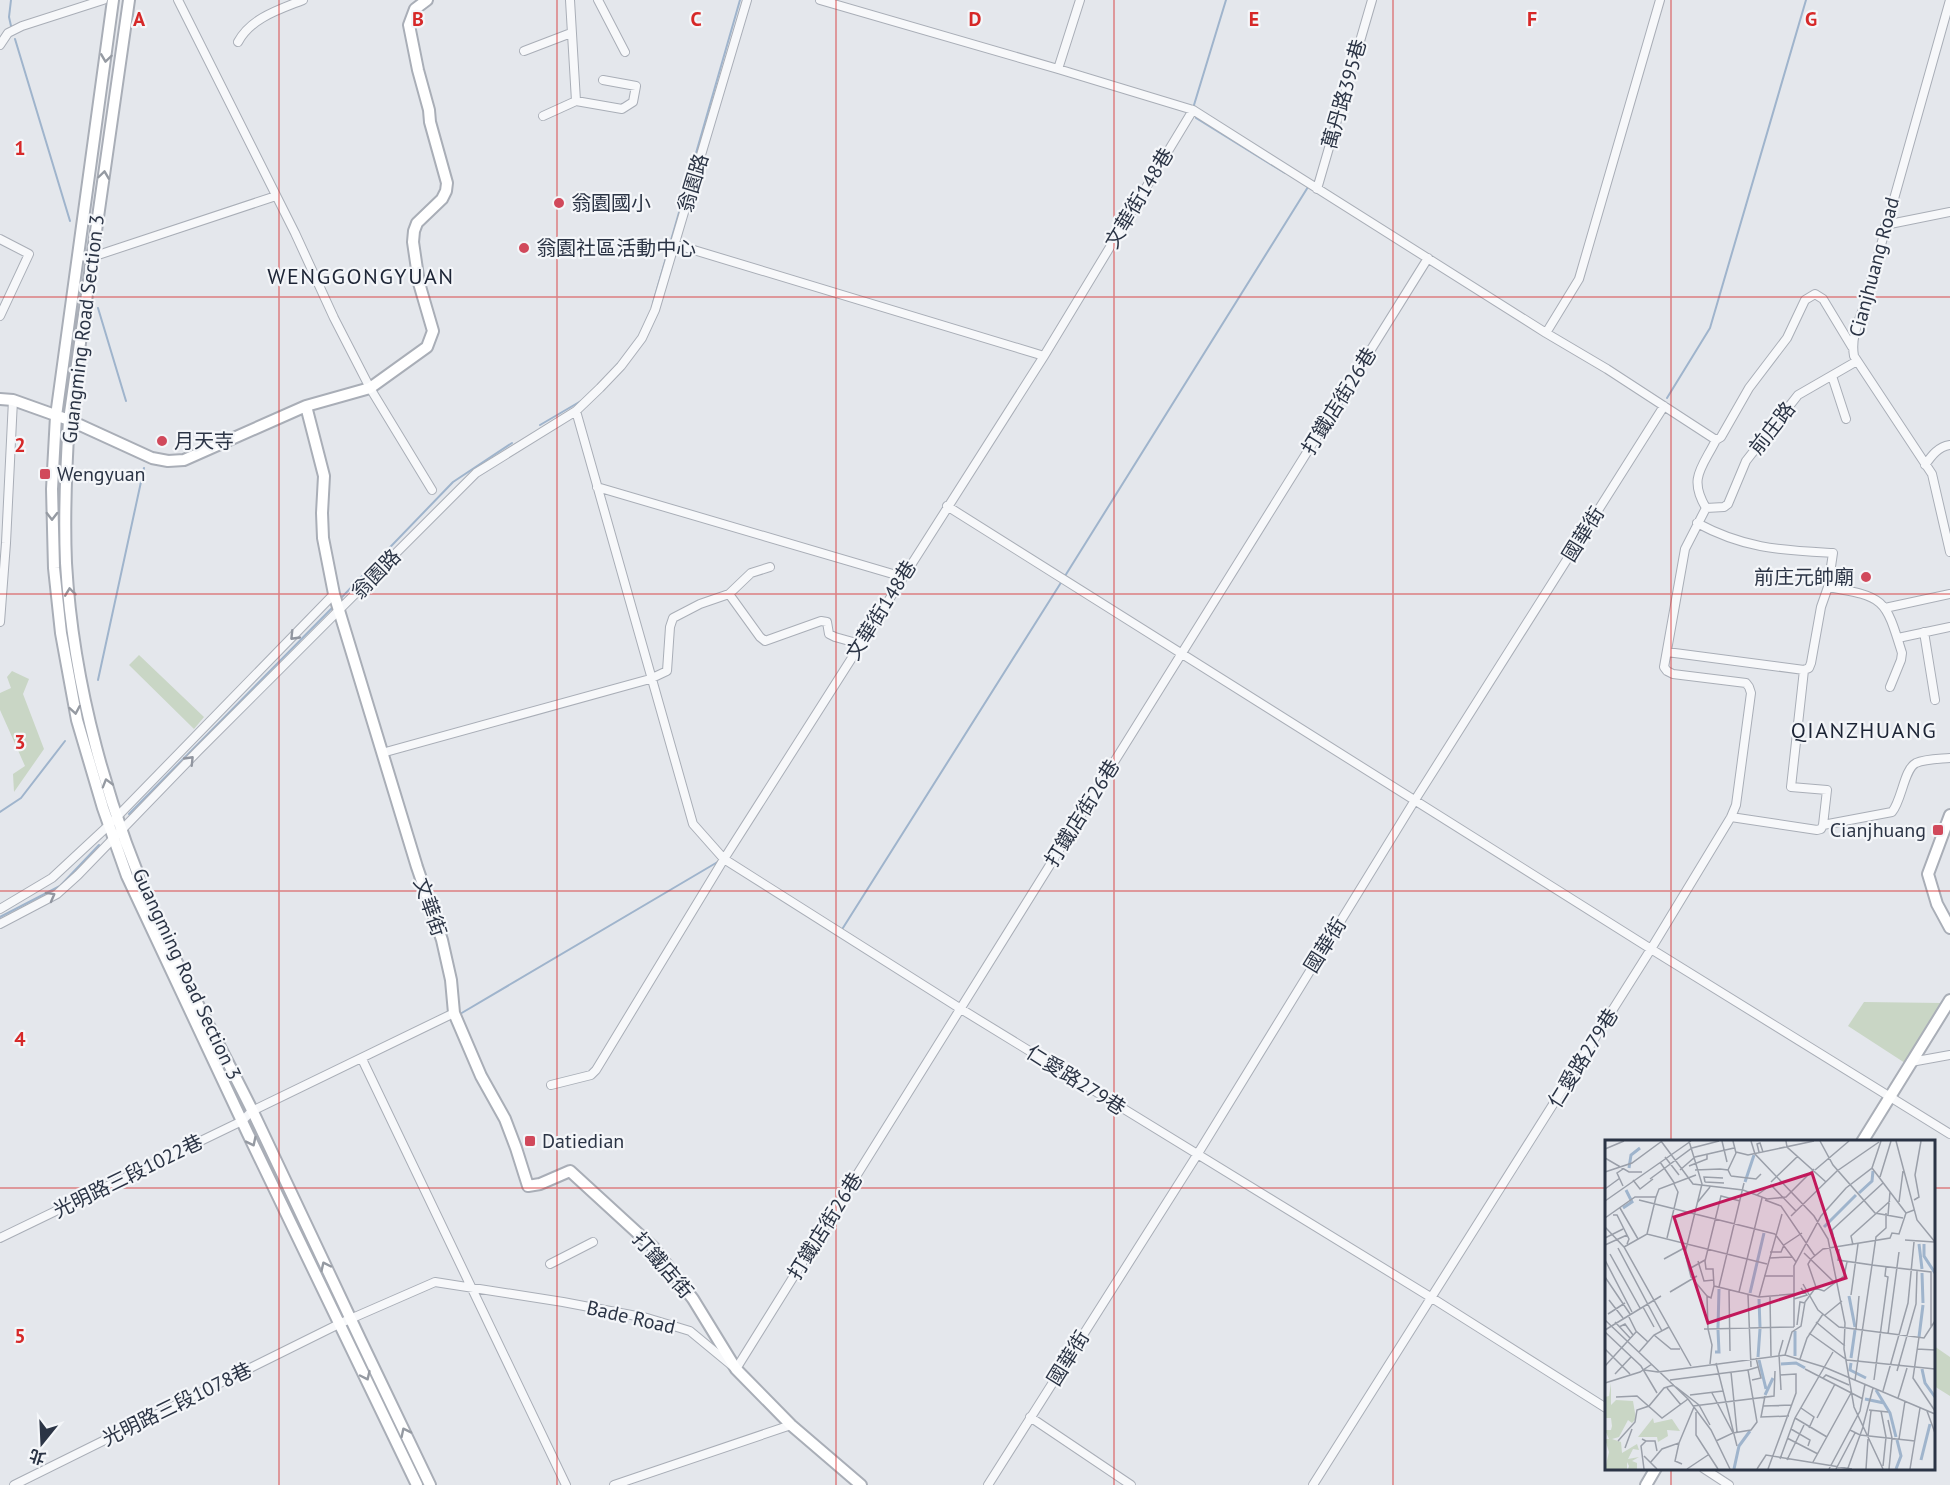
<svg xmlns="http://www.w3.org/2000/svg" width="1950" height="1485" viewBox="0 0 1950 1485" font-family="'PT Sans','Noto Sans TC',sans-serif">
  <rect width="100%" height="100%" fill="#e4e7ec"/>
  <path fill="#c9d6c5" d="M139,655l65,62 -10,12 -65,-64z
    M12,671l17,8 -6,15 21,55 -30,43 -1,-18 12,-8 -25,-56v-17l11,-5 -4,-11z
    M1864,1002l78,1 -37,60 -57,-37z
    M1934,1346l16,11v39l-16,-10z"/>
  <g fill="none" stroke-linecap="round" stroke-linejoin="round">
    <path stroke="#9fb4cc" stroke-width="2" d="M11,0l-2,17 2,9
      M15,39l55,182
      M1195,109l-1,-4 32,-105
      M1196,114v4l89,55
      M653,303l87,-303
      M98,308l28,93
      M1667,398l43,-70 96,-328
      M540,425l41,-24
      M1065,576l243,-389
      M342,597l111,-115 59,-39
      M98,680l46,-212
      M0,812l21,-14 44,-57
      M129,814l203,-206
      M0,917l60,-31 39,-41
      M841,931l221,-350
      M460,1014l261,-154"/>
    <g stroke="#a9aeb7" stroke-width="10">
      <path id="street" d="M178,0l117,233 39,85 36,70 62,102
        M570,0l6,101
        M598,0l27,52
        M820,0l238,69 135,41 353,223 61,36 109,71 5,-3 28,-49 38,-50 18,-38 10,-6 8,5 29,48
        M1950,0l-87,309c-6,16 -12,30 -9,47l78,118 18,78
        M238,42c13,-24 40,-32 65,-42
        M0,45l8,-12 14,-7 81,-26
        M524,51l47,-18
        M1058,69l22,-69
        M543,116l33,-15 46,8 11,-7 3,-16 -33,-6
        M1317,189l55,-189
        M1885,225l65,-13
        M0,239l29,15 -29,62
        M674,244l370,112
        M78,256l14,1 184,-61
        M1546,333l33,-54 81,-279
        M1832,376l14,43
        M576,411l117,413 31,35 237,150 471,289 174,110
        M1925,465c7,-10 13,-18 25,-20
        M597,487l306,90
        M947,506l704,443 299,185
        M1706,508l18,-1 4,-3 18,-43 52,-66 59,-34
        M1697,523c48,26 84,27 136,30l-5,34 -7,20 -10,56 -2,5 -5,2 -13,117 36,3 -4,35
        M1828,587c57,10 57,11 74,66l-1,7 -11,27
        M729,594l22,-21 19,-6
        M1885,608l65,-14
        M0,622l6,-79 7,-143
        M1924,632l11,68
        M1898,638l52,-11
        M1667,652l137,18
        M382,753l268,-74 17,-8 3,-44 3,-9 27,-14 29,-10 31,43 5,4 56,-20 6,1 2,12 6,3 25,7
        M1731,817l86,13 4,-1 2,-4 69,-13c10,-12 12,-43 24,-49 9,-4 24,-4 34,-5
        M0,909l52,-31 57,-53 225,-231
        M0,924l57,-30 21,-19 120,-124 278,-278 100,-62 24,-23 21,-22 21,-28 13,-28 92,-310
        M362,1059l204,426
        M1911,1062l39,-7
        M551,1085l40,-10 5,-5 128,-211 320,-503 149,-246
        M0,1238l242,-117 10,-10 202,-98
        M550,1264l43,-22
        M1030,1417l101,68
        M1703,1468l26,17
        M14,1485l327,-162 94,-41 128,20 84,16 43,13 46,38 692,-1111
        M614,1485l177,-60
        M988,1485l209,-330 218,-355 249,-394
        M1313,1485l338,-536 80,-132 5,-12 15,-112 -2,-6 -3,-4 -73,-9 -6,-3 -3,-4 21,-118 21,-41c-18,-30 -4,-40 10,-68"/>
    </g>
    <g stroke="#a9aeb7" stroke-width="14">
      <path id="secondary" d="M113,0l-57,416 -4,73 2,79 7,65 16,87 26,88 24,68 121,258 169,351
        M129,0l-60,420c-3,47 -5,95 -3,143 7,123 42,247 92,359 29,65 64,127 95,190 59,125 117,249 177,373
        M0,399l13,1 56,20 83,38 16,3 16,-1 122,-54 64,-18 57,-41 6,-16 -14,-48 -6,-41 1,-11 3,-8 25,-24 4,-8 1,-8 -17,-61 -1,-12 -11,-40 -9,-45 6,-16 12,-9
        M306,406l18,70 -2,37 1,25 11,56 83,273 25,73 9,40 3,33 27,63 24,43 11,29 12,38 12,-2 30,-13 84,77 39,51 43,70 55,56 70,60
        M1950,815l-22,59 9,30 13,24
        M1862,1142l88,-142
        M1646,1485l10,-17"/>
    </g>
    <use href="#street" stroke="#f7f8fa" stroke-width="8"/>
    <use href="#secondary" stroke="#fff" stroke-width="10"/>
  </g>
  <defs><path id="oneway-chevron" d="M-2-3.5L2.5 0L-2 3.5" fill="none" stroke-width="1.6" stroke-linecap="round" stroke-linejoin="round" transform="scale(1.5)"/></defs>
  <g stroke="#959aa2">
    <use href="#oneway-chevron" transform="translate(106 58) rotate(98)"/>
    <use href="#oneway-chevron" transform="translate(104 175) rotate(-82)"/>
    <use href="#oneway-chevron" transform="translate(52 516) rotate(90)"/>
    <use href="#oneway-chevron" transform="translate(70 592) rotate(-97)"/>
    <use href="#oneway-chevron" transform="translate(75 710) rotate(80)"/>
    <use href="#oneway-chevron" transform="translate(107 783) rotate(-106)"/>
    <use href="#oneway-chevron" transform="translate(252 1142) rotate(64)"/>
    <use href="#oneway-chevron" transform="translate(325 1266) rotate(-115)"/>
    <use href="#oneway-chevron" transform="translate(366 1376) rotate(65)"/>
    <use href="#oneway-chevron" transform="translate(405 1432) rotate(-116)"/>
  </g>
  <g stroke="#9196a0">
    <use href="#oneway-chevron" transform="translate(294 636) rotate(134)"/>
    <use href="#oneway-chevron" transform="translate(190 760) rotate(-46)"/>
    <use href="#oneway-chevron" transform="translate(51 896) rotate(-29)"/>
  </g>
  <path fill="none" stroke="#d62828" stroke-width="1.5" stroke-opacity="0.55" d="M279,0v1485M557,0v1485M836,0v1485M1114,0v1485M1393,0v1485M1671,0v1142M0,297h1950M0,594h1950M0,891h1950M0,1188h1606M1934,1188h16M1671,1468v17"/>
  <g fill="#d1495b" stroke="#f4f6f9" stroke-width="2">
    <circle cx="559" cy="203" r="6"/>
    <circle cx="524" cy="248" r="6"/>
    <circle cx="162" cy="441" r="6"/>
    <rect x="39" y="468" width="12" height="12" rx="3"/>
    <circle cx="1866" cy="577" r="6"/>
    <rect x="1932" y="824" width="12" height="12" rx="3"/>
    <rect x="524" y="1135" width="12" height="12" rx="3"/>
  </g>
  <g text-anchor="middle" stroke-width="4.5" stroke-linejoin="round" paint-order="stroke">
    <g font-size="20" fill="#2b3445" stroke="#f4f6f9">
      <text transform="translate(1344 94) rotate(-74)" y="7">萬丹路395巷</text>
      <text transform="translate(693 183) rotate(-73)" y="7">翁園路</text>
      <text transform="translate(1139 198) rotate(-59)" y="7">文華街148巷</text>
      <text transform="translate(1874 267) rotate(-75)" y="7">Cianjhuang Road</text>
      <text transform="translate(83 329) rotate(-83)" y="7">Guangming Road Section 3</text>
      <text transform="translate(1339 401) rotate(-58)" y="7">打鐵店街26巷</text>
      <text transform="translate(1772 428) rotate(-52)" y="7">前庄路</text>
      <text transform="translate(1583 534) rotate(-58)" y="7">國華街</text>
      <text transform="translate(376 574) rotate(-46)" y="7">翁園路</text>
      <text transform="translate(881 610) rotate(-58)" y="7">文華街148巷</text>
      <text transform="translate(1082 813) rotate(-58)" y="7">打鐵店街26巷</text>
      <text transform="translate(430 907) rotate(71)" y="7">文華街</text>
      <text transform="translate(1325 945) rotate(-58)" y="7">國華街</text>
      <text transform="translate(187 974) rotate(65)" y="7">Guangming Road Section 3</text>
      <text transform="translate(1583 1058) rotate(-58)" y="7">仁愛路279巷</text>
      <text transform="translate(1076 1080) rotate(32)" y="7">仁愛路279巷</text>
      <text transform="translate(128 1176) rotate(-26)" y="7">光明路三段1022巷</text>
      <text transform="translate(825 1226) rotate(-58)" y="7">打鐵店街26巷</text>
      <text transform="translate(663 1265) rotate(49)" y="7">打鐵店街</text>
      <text transform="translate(631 1317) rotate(13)" y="7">Bade Road</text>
      <text transform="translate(1068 1358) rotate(-58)" y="7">國華街</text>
      <text transform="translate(177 1404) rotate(-26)" y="7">光明路三段1078巷</text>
    </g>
    <g font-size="20" fill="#2b3445" stroke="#f4f6f9" text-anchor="start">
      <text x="571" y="210">翁園國小</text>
      <text x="536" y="255">翁園社區活動中心</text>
      <text x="174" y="448">月天寺</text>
      <text x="57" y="481">Wengyuan</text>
      <text x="1854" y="584" text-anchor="end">前庄元帥廟</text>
      <text x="1926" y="837" text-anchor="end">Cianjhuang</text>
      <text x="542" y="1148">Datiedian</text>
    </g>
    <g font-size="22" letter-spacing="1.5" fill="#1d2536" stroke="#f4f6f9">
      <text x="361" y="284">WENGGONGYUAN</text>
      <text x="1864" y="738">QIANZHUANG</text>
    </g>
  </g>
  <g transform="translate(1605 1140)">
    <rect width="330" height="330" fill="#e4e7ec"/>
    <path d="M6,243v22l5,-5 17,1 3,18 -4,4 -4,-3 -9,17 -7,2 9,3 1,11 15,-9 2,6 -6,-1 -5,10 11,-2 -7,4 5,2v6h-9l1,-3 -2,-4v7h-22l4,-17 -4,-13h4l-4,-9h6l1,-4 -1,-8h-6v-21l4,-1zM48,278l1,5 18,-4 8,12 -13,-1 1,6 -10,6 -1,-5h-19z" fill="#c9d6c5"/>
    <path fill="none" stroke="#9fb4cc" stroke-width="3" d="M24,28l2,-13 9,-7M140,42l9,-27M254,53l13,-12 1,-10M18,68l9,-6 -6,-12M219,87l32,-32M314,104l3,25M319,104v12l11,17M317,133l1,30M145,153l14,-60M244,156l6,31M154,159l1,28M113,188l1,-39M190,191v25M314,197l4,-32M110,212h4l-1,-22M153,217l2,-28M246,218l4,-28M154,220l7,29M246,223l-1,7 16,8M176,224l15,-1 9,5M317,229l3,14 10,14M271,250l14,23 6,24M160,255l8,-17M260,259l19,4M316,320l9,-36M129,329l5,-23 11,-15M291,329l5,-13 -4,-16"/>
    <path fill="none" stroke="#9a9fa9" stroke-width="1.5" d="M56,1l32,43 50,6 24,9 19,-2 28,-28M84,1l13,43 -17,69 6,24 16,19 1,33 86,-2M117,1l5,21M146,1l4,13 59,62 14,23 17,84 -1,26 10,58 29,62M181,1l1,6 39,35M215,1l13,24 42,48 28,5M291,1l21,79 18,22M0,9l19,-8M131,12l12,3 66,-14M154,12l-2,-8 3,-1 3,9M60,17l14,18M0,18l24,14h13M55,22l15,22M84,26l18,-7v-4M267,28l34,45M18,29l-6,4 6,13M75,30l15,-13 39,-9M90,30l25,-1 8,1 3,6M123,30l8,-17 -3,-12M210,30l34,-29M0,32l27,-9 30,-22M126,36l25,3 5,-5M275,37l11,-36M45,39l42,-31 27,-7M28,40l7,9 13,-10M100,42l-1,-5 19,1M100,42l19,1M166,42l27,-26M0,49l15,-11M152,55l14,-10 25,26M34,60l136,34M160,60l16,6 34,50M309,60l5,-3 -4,-22 6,-34M0,61l86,-60M294,62l4,-31M92,63l13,-16M15,68l18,31M281,73v15l-10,9 -4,28 59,7v55M8,75h4l12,24 -2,5M283,75l2,-23M186,76l46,-45 42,-29M0,78l30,-21h21l3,-8 37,-14M0,87l19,20 67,119M42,94l9,-37M170,94l21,28M0,98l18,-9M62,98l11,-46 -4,-8M300,100l29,2M0,105l22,-10M248,105l-2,-9 39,-35M19,107l23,-13 120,30M13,108l44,83M234,109l-1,11 34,5 -17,115M231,110l-4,-20 51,-47M165,112h11l3,-7 18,-12M199,113l31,30M5,114l30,54M164,118l23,-1M59,119l22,-12M0,120l27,52M93,121l6,20 10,-1M84,129l16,-9M159,136h29M0,137l25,37M198,144l15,26 21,17 85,11 11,-17M109,146l-1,-17h-7l-1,-8 16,-65 19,5M114,147l25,-104M210,148l9,3 20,-15 3,-14M124,150l1,61M65,152l27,-16M134,152l23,-94M143,155l3,72M246,155l7,-51M102,156l4,2 3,-12 45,11 46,-4M154,157l23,-83M165,157l1,59M189,159l13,-4 -6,-7M4,160l14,18M38,167l11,20M3,174l17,-11M23,175l8,16 12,11M220,175l17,-14M0,180l83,79 23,31 19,39M10,182l15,16M211,182l29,24M192,185l3,-23 5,1M14,187l6,-3 8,11M189,187v-61l27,-50 25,-28 26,-20 9,-27M99,189h4l4,16 -2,19M251,189l3,-33M0,190l56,-34M0,192l36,34 16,27M204,193l38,27 88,9M283,194l11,-82M49,195l17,14h9M314,197l-6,41 22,33M0,209l25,25M312,209l18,1M34,212l15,-17 15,-8M180,215l7,-23 9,-6 4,-24 11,-15 -8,-23 3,-5 12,-10 67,-11 2,-5 7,1 7,-21 8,-3M195,219l7,-21 16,-24M111,223l21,83M0,226l31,-34M200,229l58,30M39,230l14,2 127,-17 39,12 111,47M292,231l19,-67 1,-33M126,232l6,60M10,234l16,-17M218,238l3,-3 23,10M65,240l78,-10M147,240l9,-2 -5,-20M269,240l14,-103 -3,-1 1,-9M0,243l35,-11 12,-8M71,247l23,18 11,20M62,248l14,17M176,250l-2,-36 4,-14M278,251l25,-88 6,-61M107,253l21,40 -17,8M85,255l33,-4M160,256l-4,21 28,-1M11,257l21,-1 25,22 26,-19M293,258l9,-30M88,266l81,-10 1,-25M158,266l29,-1M196,268l13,9 -5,11M264,270l19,2M276,271l5,26 -3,29M322,271l8,22M91,272v23l22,34M190,278l32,19M212,278l18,-34M283,280l4,18 -3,31M258,286l10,-38M186,289l19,11 -2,6M245,290l10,5 55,6M128,293l18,-3 6,-8 -9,-52 10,-3M263,296l3,-25M182,298l31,16M37,299l4,2 -5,5 3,23M294,299l6,-38M13,301l17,-19 2,-12 12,-4 15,-18 10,-3M41,301h9l2,10M74,303l-4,18 7,3M20,308l7,-19M39,316l13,13M175,319l15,-41 38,-66M182,320l17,-35M208,322l38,-69M45,323l12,-14 17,-6 15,-36M243,328l15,-41M82,329l21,-14M152,329l9,-14 86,14M163,329l28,-76v-19l-16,1M224,329l31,-58 5,-27M231,329l19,-36M261,329l2,-30M305,329l10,-61"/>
    <path fill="#c2185b" fill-opacity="0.15" stroke="#c2185b" stroke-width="3" d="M207,33l34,105 -138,45 -34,-106z"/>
    <rect width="330" height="330" fill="none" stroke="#2b3445" stroke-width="3"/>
  </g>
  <g font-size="20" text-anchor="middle" font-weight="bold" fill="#d62828" stroke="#f4f6f9" stroke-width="4.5" stroke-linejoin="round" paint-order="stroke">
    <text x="139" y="26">A</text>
    <text x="418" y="26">B</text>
    <text x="696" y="26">C</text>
    <text x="975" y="26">D</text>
    <text x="1254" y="26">E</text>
    <text x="1532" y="26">F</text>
    <text x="1811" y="26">G</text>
    <text x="20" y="155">1</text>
    <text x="20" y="452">2</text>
    <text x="20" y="749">3</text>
    <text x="20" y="1046">4</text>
    <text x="20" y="1343">5</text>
  </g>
  <g transform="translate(42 1443) rotate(198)" stroke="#f4f6f9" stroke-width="4.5" paint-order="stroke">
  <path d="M0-4.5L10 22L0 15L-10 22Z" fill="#2b3445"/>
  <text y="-9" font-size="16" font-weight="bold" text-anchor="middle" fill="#2b3445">北</text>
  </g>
</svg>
